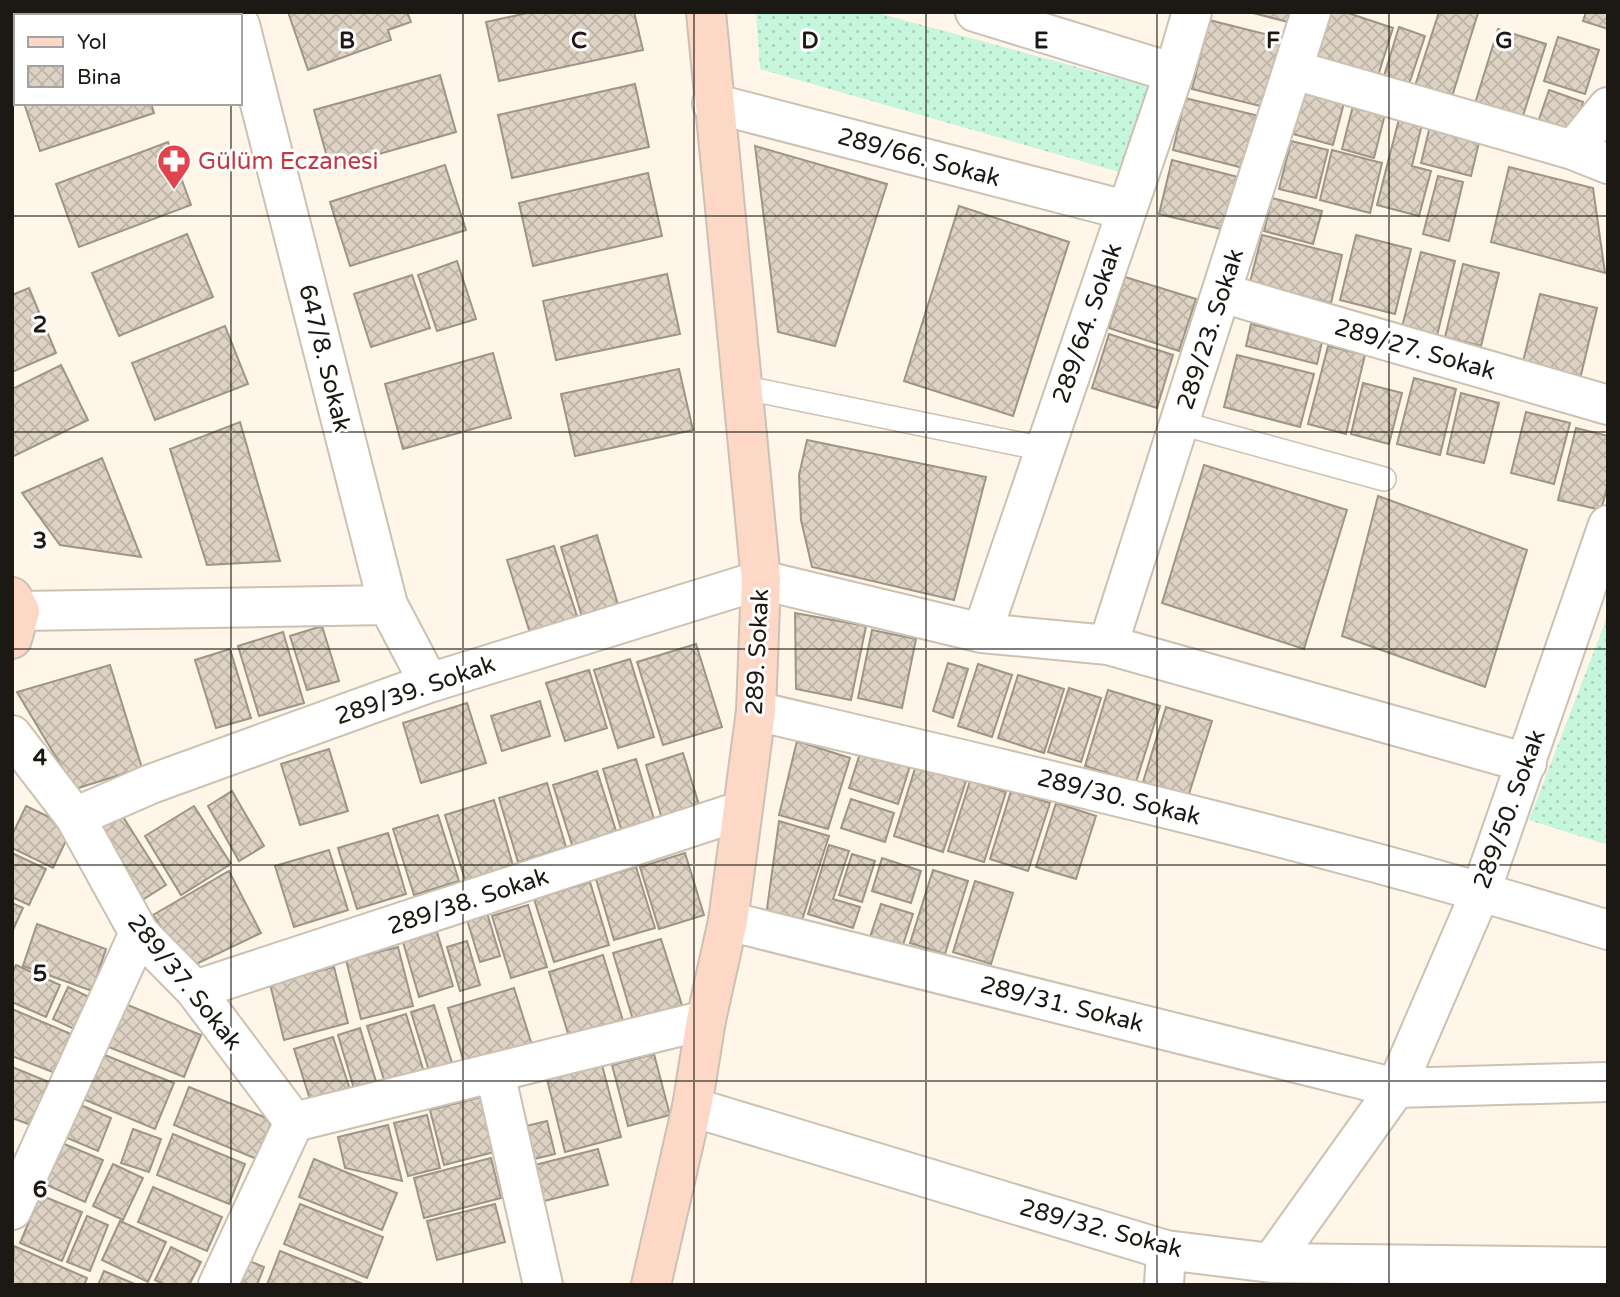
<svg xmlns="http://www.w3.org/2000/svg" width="1620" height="1297" viewBox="0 0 1620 1297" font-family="'Varela Round',sans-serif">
  <defs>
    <pattern id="grass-dots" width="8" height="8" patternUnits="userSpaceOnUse" patternTransform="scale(1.75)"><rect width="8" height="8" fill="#c6f6db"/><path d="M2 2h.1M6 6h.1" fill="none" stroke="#aad2bb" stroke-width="1.8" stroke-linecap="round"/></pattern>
    <pattern id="building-cross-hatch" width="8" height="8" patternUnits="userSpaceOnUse" patternTransform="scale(1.75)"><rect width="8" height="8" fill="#ddd2c3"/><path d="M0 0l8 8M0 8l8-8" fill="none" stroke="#bdb4a7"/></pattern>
  </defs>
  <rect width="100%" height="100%" fill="#fff5e9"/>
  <path fill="url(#grass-dots)" d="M756,12h118l295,80 -29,86 -380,-109z
    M1608,608v237l-79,-25 74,-192z"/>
  <path fill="url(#building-cross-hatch)" stroke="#9f9587" stroke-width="2" d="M288,12h119l4,10 -23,8 3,10 -83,30z
    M532,12h102l9,38 -144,31 -13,-59z
    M1249,12h50l-3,12z
    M1327,12h18l48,16 -16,51 -65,-20z
    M1439,12l39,1 -28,90 -37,-11z
    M1586,12h22v17l-25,-8z
    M1209,20l80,20 -17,69 -80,-20z
    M1399,27l26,9 -17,51 -25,-8z
    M1498,29l48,15 -26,81 -47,-15z
    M1558,37l41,13 -14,44 -41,-13z
    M440,75l16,57 -126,36 -16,-58z
    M635,84l14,63 -137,31 -14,-63z
    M1305,85l41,10 -13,50 -40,-11z
    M1549,90l34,12 -10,34 -36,-11z
    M1185,98l74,18 -12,53 -74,-19z
    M1355,98l32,8 -13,52 -32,-9z
    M24,103h127l3,10 -114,38z
    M1399,119l23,5 -10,42 19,5 -12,45 -42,-11z
    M1430,126l50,12 -9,38 -50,-13z
    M1291,141l37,9 -12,48 -37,-9z
    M168,142l23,63 -112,42 -23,-63z
    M755,146l132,38 -52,162 -57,-14z
    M1332,150l50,13 -12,50 -50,-13z
    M1172,160l66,17 -13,53 -66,-16z
    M445,165l21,65 -116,36 -20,-64z
    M1509,167l84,21 12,85 -114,-31z
    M648,173l14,63 -129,30 -14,-63z
    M1438,176l25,6 -14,59 -26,-7z
    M1272,198l50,13 -9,33 -49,-13z
    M959,206l110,36 -56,174 -109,-35z
    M187,234l26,63 -94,39 -27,-63z
    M1262,235l80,20 -11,48 -81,-21z
    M1356,235l55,14 -16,65 -55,-14z
    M1421,252l34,9 -18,75 -35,-9z
    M457,261l19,58 -39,12 -19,-56z
    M1463,264l36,9 -18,73 -36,-9z
    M667,274l13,60 -124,26 -13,-59z
    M412,275l18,53 -59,19 -17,-53z
    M1125,277l71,22 -17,52 -70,-23z
    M29,288l27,65 -44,19v-77z
    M1540,294l57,14 -17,71 -58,-14z
    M1251,324l71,18 -5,22 -71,-18z
    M225,326l23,58 -93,36 -23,-57z
    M1109,334l64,21 -16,53 -65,-20z
    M1328,346l37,9 -19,79 -38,-10z
    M493,353l18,65 -108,31 -18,-65z
    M1237,355l77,19 -14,53 -76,-20z
    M61,365l27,55 -76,37v-68z
    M679,369l14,61 -118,26 -14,-62z
    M1414,378l42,11 -16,66 -43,-11z
    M1363,383l39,10 -13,51 -38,-10z
    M1461,393l38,10 -15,60 -37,-9z
    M1526,412l44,11 -16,61 -43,-11z
    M240,422l40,139 -73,4 -37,-116z
    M1576,428l32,8v48l-7,26 -43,-10z
    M807,440l179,37 -32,123 -142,-33 -11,-47 -2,-45z
    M102,458l39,99 -81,-12 -38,-52z
    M1204,465l143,45 -43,139 -142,-46z
    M1378,496l149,54 -42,137 -143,-51z
    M597,535l22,73 -36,12 -22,-73z
    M554,546l24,73 -48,14 -23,-73z
    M795,613l71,13 -15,74 -55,-11z
    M322,626l17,55 -32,9 -17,-54z
    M872,630l44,9 -14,69 -44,-10z
    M283,632l21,71 -45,13 -21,-70z
    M696,644l26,83 -59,18 -26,-83z
    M230,649l21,69 -35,10 -21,-68z
    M630,659l24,78 -36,11 -24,-78z
    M948,663l20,6 -15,49 -20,-7z
    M978,664l34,11 -20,62 -34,-11z
    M110,665l32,103 -67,21 -58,-97z
    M589,670l18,58 -42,13 -19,-58z
    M1018,675l46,14 -20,64 -46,-15z
    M1069,688l32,10 -20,64 -33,-10z
    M1108,690l52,16 -24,76 -51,-16z
    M540,701l10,35 -48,15 -11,-35z
    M467,703l19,60 -65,20 -18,-60z
    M1166,707l46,14 -24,76 -45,-15z
    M797,741l53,17 -22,71 -49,-14z
    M862,747l49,16 -13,41 -49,-16z
    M329,749l19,62 -48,14 -19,-61z
    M683,753l17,55 -38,11 -16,-54z
    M636,759l18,60 -33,10 -18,-60z
    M917,762l50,16 -24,74 -49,-16z
    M597,771l20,63 -44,14 -20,-63z
    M970,781l36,11 -22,70 -36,-11z
    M547,783l19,64 -48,15 -19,-64z
    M232,791l32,55 -25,15 -31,-55z
    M1011,791l39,12 -22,68 -38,-12z
    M851,799l43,14 -9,29 -44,-14z
    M494,800l20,69 -48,14 -21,-68z
    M1056,803l40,13 -20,63 -40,-12z
    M26,806l46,22 -19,40 -41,-20v-13z
    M194,806l37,58 -50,31 -36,-59z
    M120,812l46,73 -27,17 -46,-73z
    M438,815l21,66 -45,14 -21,-66z
    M779,821l50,15 -27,84 -36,-4z
    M388,833l18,61 -49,15 -19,-61z
    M829,845l20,6 -16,48 27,8 -7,21 -45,-14z
    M329,850l19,60 -54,17 -19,-61z
    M12,853l34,16 -17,36 -17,-8z
    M685,853l19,62 -45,14 -19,-62z
    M852,854l23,7 -13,41 -23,-7z
    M882,858l39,13 -10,32 -39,-12z
    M636,867l19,61 -41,12 -18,-61z
    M933,870l35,11 -23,73 -35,-11z
    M229,871l32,62 -71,34 -37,-52z
    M975,881l38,12 -22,71 -38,-12z
    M590,882l19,63 -55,17 -20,-63z
    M12,903l11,5 -11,24z
    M881,904l32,10 -11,34 -32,-11z
    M528,905l19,62 -36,11 -19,-62z
    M487,913l13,43 -20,6 -13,-42z
    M37,924l69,25 -14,42 -69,-25z
    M437,932l16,54 -34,11 -16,-55z
    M661,939l21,66 -49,15 -20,-67z
    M467,941l13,44 -20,6 -13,-44z
    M398,947l15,59 -52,13 -15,-59z
    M603,955l21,69 -54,16 -21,-68z
    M16,965l44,20 -14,32 -34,-15v-28z
    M334,967l14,56 -64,17 -14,-56z
    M68,987l21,10 -15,32 -21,-10z
    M514,988l18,57 -67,21 -17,-58z
    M118,1001l83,34 -17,42 -83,-33z
    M434,1005l19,61 -23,8 -19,-62z
    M12,1009l59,25 -16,39 -43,-17z
    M406,1014l18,58 -39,11 -18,-57z
    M360,1028l17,57 -22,7 -17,-57z
    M333,1037l19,59 -39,13 -19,-60z
    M95,1051l79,32 -19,46 -77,-32z
    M654,1054l16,61 -42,11 -16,-61z
    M602,1065l19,72 -56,15 -18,-73z
    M12,1067l37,15 -18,43 -19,-7z
    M189,1087l83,33 -15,39 -83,-34z
    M485,1096l13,55 -54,14 -14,-55z
    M74,1102l37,16 -13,33 -38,-16z
    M427,1115l13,53 -32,8 -14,-53z
    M547,1121l8,33 -25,6 -8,-33z
    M388,1125l14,56 -57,-13 -7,-31z
    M133,1129l28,10 -12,33 -28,-9z
    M173,1134l72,30 -16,40 -72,-29z
    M57,1141l46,19 -18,42 -45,-20z
    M598,1149l10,36 -68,17 -9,-36z
    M491,1158l10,40 -77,20 -10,-40z
    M314,1159l83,34 -15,37 -83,-33z
    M113,1164l30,14 -20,42 -30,-14z
    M153,1187l69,30 -15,34 -69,-29z
    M40,1195l42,17 -20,49 -42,-18z
    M300,1204l83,33 -16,41 -83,-34z
    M495,1204l10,38 -68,18 -10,-39z
    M87,1216l21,9 -18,46 -23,-9z
    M120,1221l46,21 -18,40 -46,-22z
    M14,1246l73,32 -3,7h-72z
    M171,1247l30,15 -12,23h-24l-10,-5z
    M280,1251l83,33v1h-96z
    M242,1258l22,9 -7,18h-25z
    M104,1271l33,14h-39z"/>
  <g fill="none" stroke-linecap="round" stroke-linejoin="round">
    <g stroke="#ccc1b2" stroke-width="26">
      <path id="lane" d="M741,387l303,62
        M1180,423l204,56"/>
    </g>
    <g stroke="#ccc1b2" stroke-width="42">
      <path id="street" d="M975,12l199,61
        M240,25l148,580 41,78
        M1294,70l279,80 35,14
        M712,103l413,107
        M1573,150l35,-43
        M1222,293l386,112
        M20,611l368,-6
        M982,633l192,-560 18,-61
        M1108,645l203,-633
        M756,711c286,67 571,132 852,219
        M12,735l63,82 64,116 56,57 99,132 412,-102
        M75,817l76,-33 278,-101 332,-103 221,53 126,12 419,118
        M728,921l668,167 212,-6
        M195,990l545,-179
        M495,1073l48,212
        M692,1107l474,143 105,13 337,4
        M12,1210l127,-277
        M1271,1263l125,-175 85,-197 127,-366
        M218,1285l76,-163
        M1164,1285l2,-35"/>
    </g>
    <g stroke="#ccc1b2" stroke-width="42">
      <path id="secondary" d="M12,597l8,14 -8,28
        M651,1285l41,-178 14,-87 22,-99 28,-210 5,-131 -55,-568"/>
    </g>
    <use href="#lane" stroke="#fff" stroke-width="23"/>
    <use href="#street" stroke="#fff" stroke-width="38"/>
    <use href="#secondary" stroke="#fed8c7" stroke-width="38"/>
  </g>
  <path fill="none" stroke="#1c1813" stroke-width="2" stroke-opacity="0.55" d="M231,12v4M463,12v1273M694,12v1273M926,12v1273M1157,12v1273M1389,12v1273M231,103v1182M12,216h1596M12,432h1596M12,649h1596M12,865h1596M12,1081h1596"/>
  <defs>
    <g id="pharmacy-pin" transform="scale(1.75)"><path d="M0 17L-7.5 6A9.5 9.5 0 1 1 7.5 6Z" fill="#e0444e" stroke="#fff"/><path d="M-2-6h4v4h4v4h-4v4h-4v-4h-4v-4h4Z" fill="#fff"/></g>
  </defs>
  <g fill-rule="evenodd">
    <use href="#pharmacy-pin" x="174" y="161"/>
  </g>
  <g text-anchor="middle" stroke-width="6" stroke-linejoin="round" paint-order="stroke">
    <g font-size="24" fill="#1c1813" stroke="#fff">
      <text transform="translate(919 157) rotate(15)" y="8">289/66. Sokak</text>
      <text transform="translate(1087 323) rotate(-71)" y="8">289/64. Sokak</text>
      <text transform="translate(1210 329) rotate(-72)" y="8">289/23. Sokak</text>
      <text transform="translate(1415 349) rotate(16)" y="8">289/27. Sokak</text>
      <text transform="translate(325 358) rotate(76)" y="8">647/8. Sokak</text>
      <text transform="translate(757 652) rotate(-87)" y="8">289. Sokak</text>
      <text transform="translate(415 690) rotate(-19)" y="8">289/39. Sokak</text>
      <text transform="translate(1119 797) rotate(14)" y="8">289/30. Sokak</text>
      <text transform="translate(1509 809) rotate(-70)" y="8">289/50. Sokak</text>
      <text transform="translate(468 901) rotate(-18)" y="8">289/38. Sokak</text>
      <text transform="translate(185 982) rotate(51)" y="8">289/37. Sokak</text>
      <text transform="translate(1062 1004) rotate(14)" y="8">289/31. Sokak</text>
      <text transform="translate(1101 1228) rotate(15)" y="8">289/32. Sokak</text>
    </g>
    <g font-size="24" fill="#be3a42" stroke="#fff" text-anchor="start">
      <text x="198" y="169">Gülüm Eczanesi</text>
    </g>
  </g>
  <g font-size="23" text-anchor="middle" font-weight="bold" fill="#1c1813" stroke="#fff" stroke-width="6" stroke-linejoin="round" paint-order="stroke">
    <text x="347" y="48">B</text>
    <text x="579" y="48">C</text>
    <text x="810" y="48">D</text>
    <text x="1041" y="48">E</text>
    <text x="1273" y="48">F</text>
    <text x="1504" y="48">G</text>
    <text x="40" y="332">2</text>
    <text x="40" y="548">3</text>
    <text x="40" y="765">4</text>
    <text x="40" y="981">5</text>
    <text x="40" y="1197">6</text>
  </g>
  <rect width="1620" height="1297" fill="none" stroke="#1c1813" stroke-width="28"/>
  <rect x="14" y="14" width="228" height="91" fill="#ffffff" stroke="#a4a3a1" stroke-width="2"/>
  <rect x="28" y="37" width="35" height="10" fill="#fed8c7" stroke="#a4a3a1" stroke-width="2"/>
  <text x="77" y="49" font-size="21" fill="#1c1813">Yol</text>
  <rect x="28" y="66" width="35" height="21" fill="url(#building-cross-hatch)" stroke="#a4a3a1" stroke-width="2"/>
  <text x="77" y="84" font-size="21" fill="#1c1813">Bina</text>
</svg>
